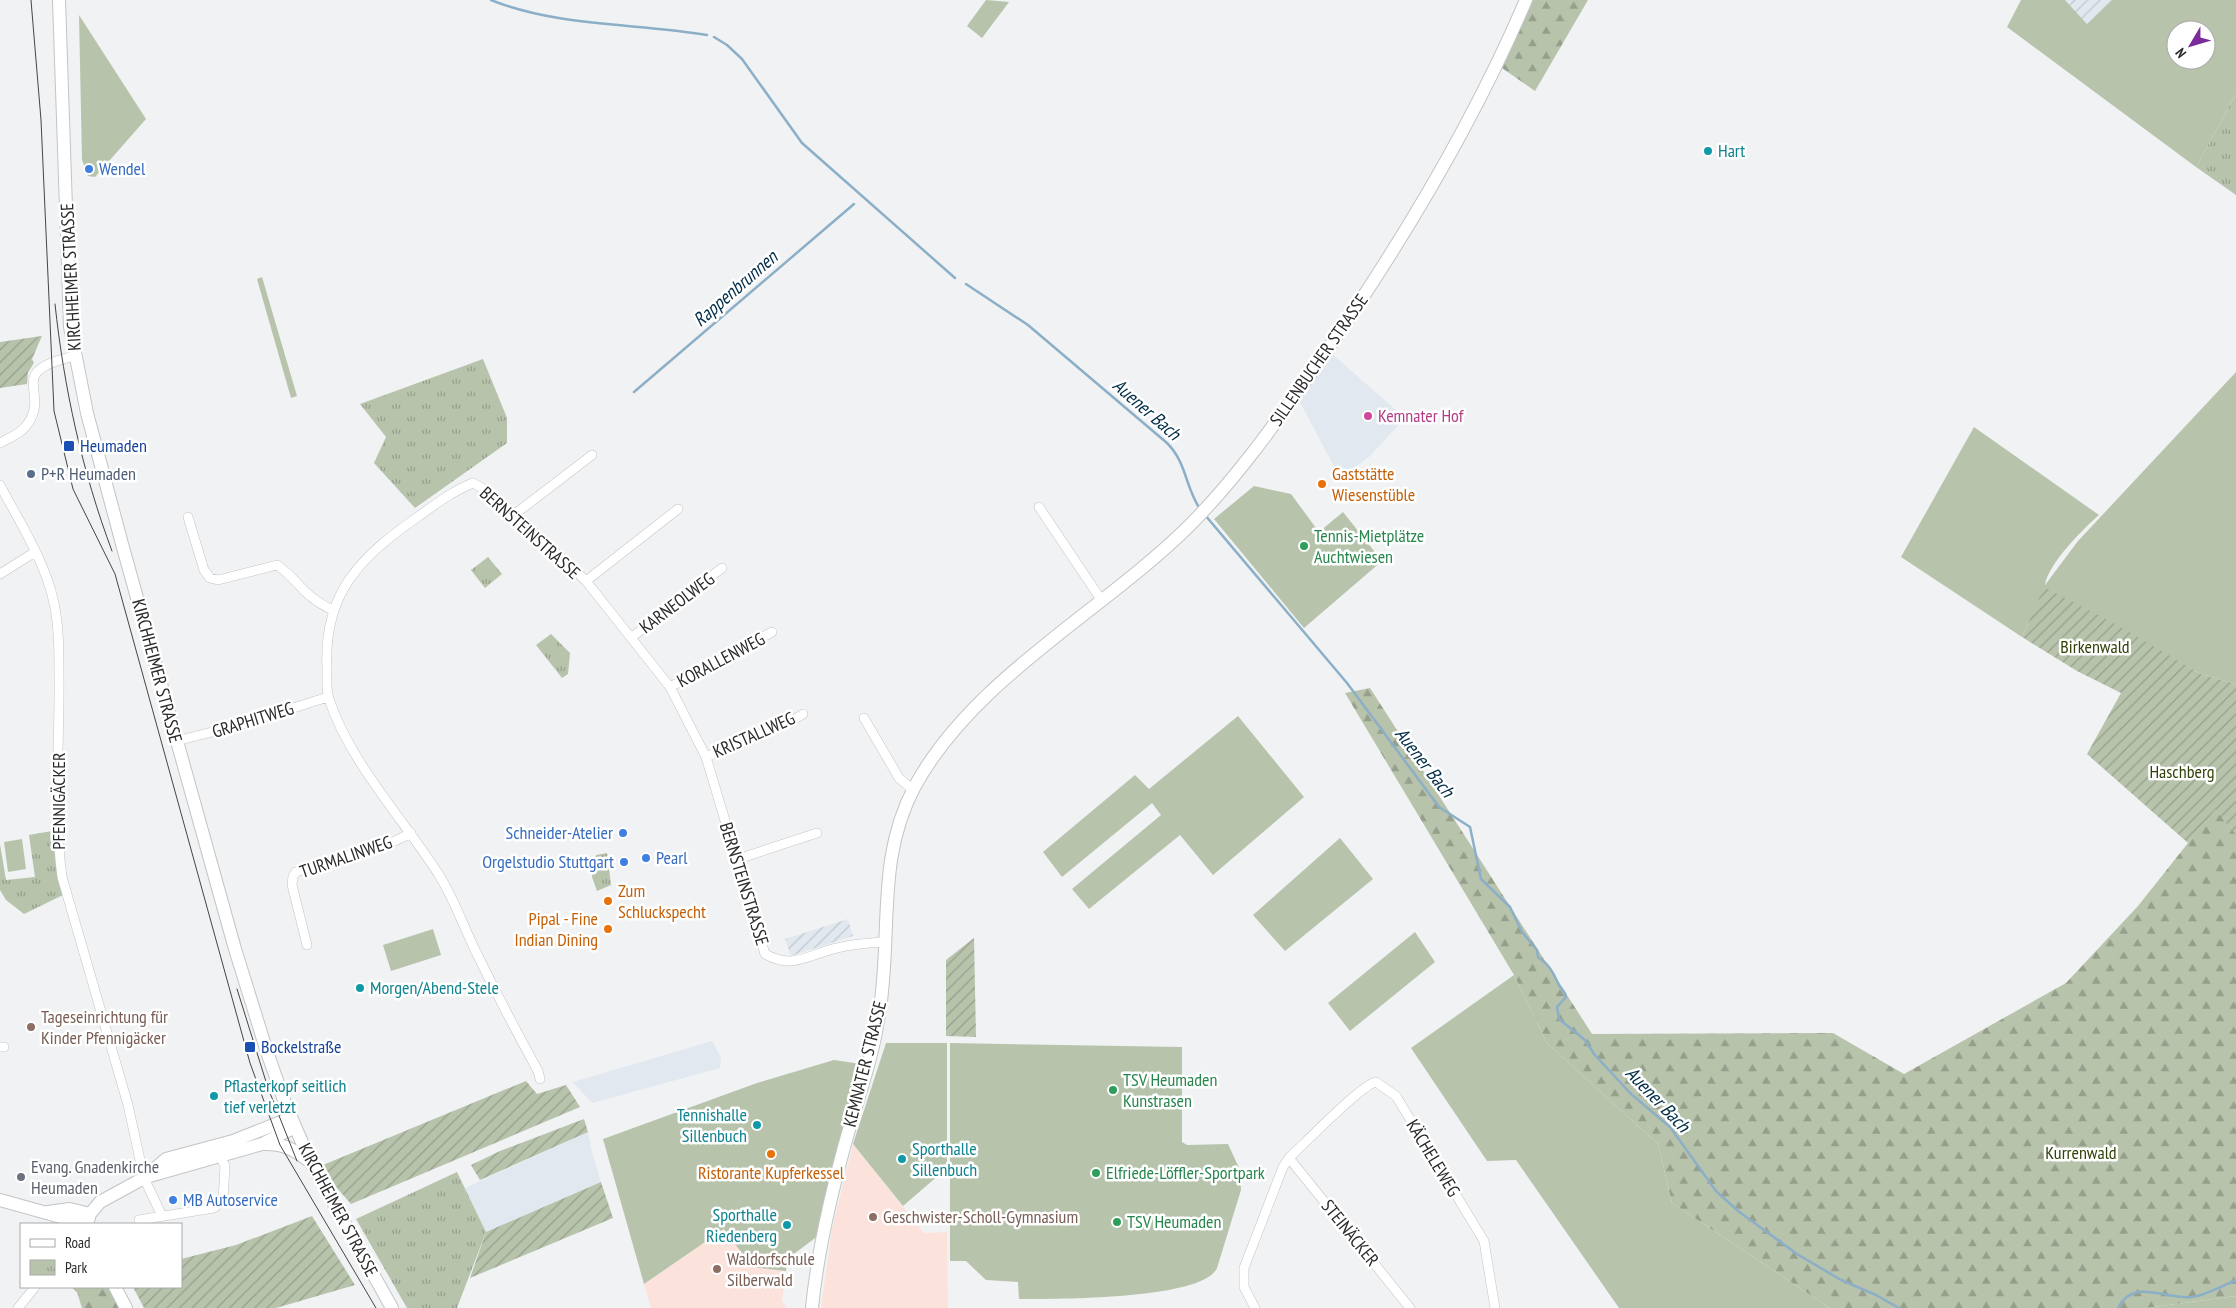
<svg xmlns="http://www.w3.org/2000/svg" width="2236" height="1308" viewBox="0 0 2236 1308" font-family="'PT Sans Narrow',sans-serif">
  <defs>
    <pattern id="industrial-furrows" width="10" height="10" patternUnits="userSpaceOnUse" patternTransform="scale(1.25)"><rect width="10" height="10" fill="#e2e8f0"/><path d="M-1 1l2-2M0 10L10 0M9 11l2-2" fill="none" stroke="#c2c7ce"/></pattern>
    <pattern id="forest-firs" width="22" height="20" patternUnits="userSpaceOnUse" patternTransform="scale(1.25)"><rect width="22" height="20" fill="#b8c3ac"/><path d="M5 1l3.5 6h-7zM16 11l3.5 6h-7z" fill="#969f8c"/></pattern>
    <pattern id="park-tufts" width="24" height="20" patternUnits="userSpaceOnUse" patternTransform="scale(1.25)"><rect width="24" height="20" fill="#b8c3ac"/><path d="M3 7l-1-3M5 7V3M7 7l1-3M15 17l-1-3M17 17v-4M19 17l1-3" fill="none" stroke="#969f8c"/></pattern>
    <pattern id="garden-furrows" width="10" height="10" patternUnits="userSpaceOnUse" patternTransform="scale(1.25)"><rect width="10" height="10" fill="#b8c3ac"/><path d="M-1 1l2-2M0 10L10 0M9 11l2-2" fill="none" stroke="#969f8c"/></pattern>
  </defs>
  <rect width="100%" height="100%" fill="#f1f2f4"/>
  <path fill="#e2e8f0" d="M1331,353l74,65 -36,39 -29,21 -41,-78z
    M712,1041l9,17 -1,10 -128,35 -19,-21z
    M588,1132l4,20 9,30 -115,50 -21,-44z"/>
  <path fill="url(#industrial-furrows)" d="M2065,0h47l-25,24z
    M848,919l5,17 -62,20 -6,-17z"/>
  <path fill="#fbe2db" d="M853,1144l71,89 23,-1 1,76h-127l11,-79z
    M724,1229l28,37 34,5 -4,30 4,5 -2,2h-133l-7,-24z"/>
  <path fill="#b8c3ac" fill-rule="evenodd" d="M986,0l23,2 -27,36 -15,-12z
    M2021,0h44l22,24 25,-24h124v94l-40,73 -189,-140zM2176,30h30v30h-30z
    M79,15l67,104 -51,58 -7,-1 -6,-16z
    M262,277l35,119 -6,2 -34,-119z
    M2236,372v312l-35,-10 -30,-17 -141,-38 -8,18 -121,-80 73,-130 125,88c-16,14 -51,49 -54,70l33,-44z
    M1254,486l37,8 28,38 24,-20 39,49 -78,67 -90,-109z
    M1238,716l66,81 -91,78 -33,-40 -91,74 -17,-20 89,-74 -9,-12 -90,74 -19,-25 92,-77 14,14z
    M1340,838l33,41 -88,72 -32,-36z
    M22,839l4,30 -18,3 -4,-30z
    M433,929l8,26 -50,16 -8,-26z
    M1415,932l20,30 -85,69 -22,-28z
    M1514,975l33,68 111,101 14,59 158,105h-211l-103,-148 -29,1 -76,-113z
    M886,1043h61v125l-44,38 -50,-62z
    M950,1043l232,4v95l5,3 41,-1 12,26 1,20 -24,78c-14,32 -164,31 -198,31l-1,-17 -32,-2 -20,-19h-16z
    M834,1060l27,4 -39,169 -35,26 -1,12 -34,-4 -28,-38 -80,55 -41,-145 154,-56z
    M2236,1296v12h-90z"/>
  <path fill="url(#forest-firs)" d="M1533,0h55l-53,91 -33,-23z
    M1370,688l222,346 241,-1 71,41 162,-91 72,-77 77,-97 21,25v462l-90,12h-316l-158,-105 -14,-59 -111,-101 -33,-68 -169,-282z
    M71,1287h37l11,21h-37l-5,-16z"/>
  <path fill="url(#park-tufts)" d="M2236,94v101l-40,-28z
    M483,359l24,59v25l-92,65 -41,-45 12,-26 -26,-33z
    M488,557l14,17 -17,14 -14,-18z
    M551,634l19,19 -2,21 -6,4 -26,-33z
    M52,831l6,48 5,16 -39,19 -18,-14 -6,-10v-46l6,36 29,-3 -6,-42z
    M607,853l4,32 -14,6 -5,-14 4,-22z
    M457,1172l29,60 -29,76h-50l-51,-89z"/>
  <path fill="url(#garden-furrows)" d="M42,336l-10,23 2,4 -6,9 -1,12 -27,4v-46z
    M2044,587l75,39 82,48 35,10v150l-21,-24 -27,33 -101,-89 34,-61 -44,-22 -55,-34z
    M974,938l2,99 -30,-1v-76z
    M526,1081l11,13 29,-9 14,22 -229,97 -14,-16 -14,-23z
    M584,1119l4,13 -108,48 -9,-15 29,-14z
    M601,1182l12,36 -143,60 16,-46z
    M312,1216l43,69 -79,23h-132l-11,-21h48v-28l55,-14z"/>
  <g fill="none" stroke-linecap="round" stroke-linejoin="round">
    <path stroke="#8cafc8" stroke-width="2.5" d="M491,0c67,27 144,23 216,35
      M714,37l13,8 15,14 60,84 153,135
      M966,284l62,41 139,118c20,20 18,44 33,66
      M634,392l220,-188
      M1205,515l142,168 92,124 31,20 11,52 29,28 12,25 15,18 1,7c11,8 14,13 20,26 2,5 7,8 8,14l-9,10 2,12 26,21 9,14 37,40 39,33 46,64 22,20 59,43 44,26 35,15 23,13
      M2118,1308c16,-31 47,-8 74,-11 14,-2 31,-11 44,-17"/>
    <g stroke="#c2c4c6" stroke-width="10">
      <path id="street" d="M0,443c9,-5 20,-9 26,-17 27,-34 -24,-54 49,-70
        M0,485c20,38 45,76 54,118 5,24 5,48 5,72 1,67 -6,135 3,202l66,228 16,73 18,38
        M1039,507l63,94
        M515,514l77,-59
        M188,517l16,53 6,8 8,2 59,-15c23,16 26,32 56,45
        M0,574l35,-22
        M586,581l92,-72
        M632,637l90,-69
        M670,687l102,-55
        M864,718l35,60 14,12
        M176,741l60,-15 92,-29
        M706,757l84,-35 13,-8
        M735,860l82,-27
        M307,945l-15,-60 1,-9 3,-4 99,-31 16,-8
        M0,1047h4
        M540,1079l-2,-8c-22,-40 -43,-80 -63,-121 -12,-25 -21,-51 -36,-75 -35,-55 -90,-114 -110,-176 -3,-9 -2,-21 -2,-30 -4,-76 33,-112 92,-153 18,-13 34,-25 54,-33l16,9 26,22 71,67 84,106 36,70 59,197c29,16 44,0 72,-6 15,-4 31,-5 47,-6
        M1289,1158l121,150
        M139,1220l75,-12 9,-8 2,-34 -7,-14
        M18,1308l17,-21
        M1255,1308l-11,-21v-19l39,-101 6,-9c14,-13 73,-74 87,-76l20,14 88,145 11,67"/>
    </g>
    <g stroke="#c2c4c6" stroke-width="14">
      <path id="secondary" d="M59,0l11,327 17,86 35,131 113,405 32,103 18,51 25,58 82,147
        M264,1143l31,-16
        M146,1177l116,-33c20,-1 32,5 47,17
        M0,1200l86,24
        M48,1212l22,-3 20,5
        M87,1224l3,-10 10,-12 44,-24 22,-19 67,-18 58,-23
        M115,1287l11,21
        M812,1308c6,-62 21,-123 38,-182 9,-30 19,-59 25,-89 3,-16 6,-31 7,-46 8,-72 -3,-138 33,-205 59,-108 187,-174 274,-260 51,-51 92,-111 134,-170 78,-112 149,-230 203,-356"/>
    </g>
    <use href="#street" stroke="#fff" stroke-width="9"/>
    <use href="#secondary" stroke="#fff" stroke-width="12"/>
    <path stroke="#454546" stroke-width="1" d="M31,0l10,120 13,291 19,78 42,85 135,489 30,82 96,163
      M55,304c9,84 27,167 57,247
      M237,989l31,99 29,73"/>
  </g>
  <g fill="#0f9aa8" stroke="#fff" stroke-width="2">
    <circle cx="1708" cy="151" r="5"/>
    <circle cx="360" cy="988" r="5"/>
    <circle cx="214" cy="1096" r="5"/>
    <circle cx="757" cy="1125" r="5"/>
    <circle cx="902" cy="1159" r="5"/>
    <circle cx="787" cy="1225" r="5"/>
  </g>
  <g fill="#3f7fe0" stroke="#fff" stroke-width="2">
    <circle cx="89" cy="169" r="5"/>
    <circle cx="623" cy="833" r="5"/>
    <circle cx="646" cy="858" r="5"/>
    <circle cx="624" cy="862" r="5"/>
    <circle cx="173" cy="1200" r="5"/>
  </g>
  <circle fill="#d1479c" stroke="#fff" stroke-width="2" cx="1368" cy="416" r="5"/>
  <g fill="#1a4fb4" stroke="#fff" stroke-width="2">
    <rect x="63" y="440" width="12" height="12" rx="2.5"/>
    <rect x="244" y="1041" width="12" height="12" rx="2.5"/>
  </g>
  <circle fill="#5c6f8a" stroke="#fff" stroke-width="2" cx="31" cy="474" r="5"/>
  <g fill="#e8710a" stroke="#fff" stroke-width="2">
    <circle cx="1322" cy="484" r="5"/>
    <circle cx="608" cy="901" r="5"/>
    <circle cx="608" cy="929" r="5"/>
    <circle cx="771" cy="1154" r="5"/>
  </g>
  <g fill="#2e9e5b" stroke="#fff" stroke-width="2">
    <circle cx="1304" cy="546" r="5"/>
    <circle cx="1113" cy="1090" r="5"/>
    <circle cx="1096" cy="1173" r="5"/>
    <circle cx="1117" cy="1222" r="5"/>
  </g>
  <g fill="#8d6e63" stroke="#fff" stroke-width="2">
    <circle cx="31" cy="1027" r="5"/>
    <circle cx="873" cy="1217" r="5"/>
    <circle cx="717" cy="1269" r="5"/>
  </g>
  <circle fill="#6b7280" stroke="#fff" stroke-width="2" cx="21" cy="1177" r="5"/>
  <g text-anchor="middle" stroke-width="5" stroke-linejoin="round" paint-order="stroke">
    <g font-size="18" fill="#0d838f" stroke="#fff" text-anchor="start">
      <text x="1718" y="157">Hart</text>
      <text x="370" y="994">Morgen/Abend-Stele</text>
      <text x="224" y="1092">Pflasterkopf seitlich<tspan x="224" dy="21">tief verletzt</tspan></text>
      <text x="747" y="1121" text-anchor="end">Tennishalle<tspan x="747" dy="21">Sillenbuch</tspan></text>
      <text x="912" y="1155">Sporthalle<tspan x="912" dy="21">Sillenbuch</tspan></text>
      <text x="777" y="1221" text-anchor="end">Sporthalle<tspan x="777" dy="21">Riedenberg</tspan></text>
    </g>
    <g font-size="18" fill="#366cbe" stroke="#fff" text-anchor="start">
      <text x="99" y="175">Wendel</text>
      <text x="613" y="839" text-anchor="end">Schneider-Atelier</text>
      <text x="656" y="864">Pearl</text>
      <text x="614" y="868" text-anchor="end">Orgelstudio Stuttgart</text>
      <text x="183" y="1206">MB Autoservice</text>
    </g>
    <g font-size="18" fill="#2a2a2b" stroke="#fff">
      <text transform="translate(71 277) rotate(-93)" y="6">KIRCHHEIMER STRASSE</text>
      <text transform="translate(1319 360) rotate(-55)" y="6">SILLENBUCHER STRASSE</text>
      <text transform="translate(530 533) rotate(42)" y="6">BERNSTEINSTRASSE</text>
      <text transform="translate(677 603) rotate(-37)" y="6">KARNEOLWEG</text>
      <text transform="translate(721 660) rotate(-28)" y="6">KORALLENWEG</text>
      <text transform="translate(157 671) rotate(75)" y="6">KIRCHHEIMER STRASSE</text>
      <text transform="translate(253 720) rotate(-17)" y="6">GRAPHITWEG</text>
      <text transform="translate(754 735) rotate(-24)" y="6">KRISTALLWEG</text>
      <text transform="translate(59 801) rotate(-90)" y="6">PFENNIGÄCKER</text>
      <text transform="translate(346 857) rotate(-19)" y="6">TURMALINWEG</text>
      <text transform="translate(744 884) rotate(73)" y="6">BERNSTEINSTRASSE</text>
      <text transform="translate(865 1064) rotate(-76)" y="6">KEMNATER STRASSE</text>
      <text transform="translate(1433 1158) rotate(59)" y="6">KÄCHELEWEG</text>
      <text transform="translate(338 1210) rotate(62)" y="6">KIRCHHEIMER STRASSE</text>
      <text transform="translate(1350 1233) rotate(51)" y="6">STEINÄCKER</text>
    </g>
    <g font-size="18" fill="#b23c85" stroke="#fff" text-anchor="start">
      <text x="1378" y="422">Kemnater Hof</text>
    </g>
    <g font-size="18" fill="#164399" stroke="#fff" text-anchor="start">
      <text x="80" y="452">Heumaden</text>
      <text x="261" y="1053">Bockelstraße</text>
    </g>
    <g font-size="18" fill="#4e5e75" stroke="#fff" text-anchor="start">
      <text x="41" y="480">P+R Heumaden</text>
    </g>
    <g font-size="18" fill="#c56008" stroke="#fff" text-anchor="start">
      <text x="1332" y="480">Gaststätte<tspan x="1332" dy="21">Wiesenstüble</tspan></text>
      <text x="618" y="897">Zum<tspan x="618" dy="21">Schluckspecht</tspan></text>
      <text x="598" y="925" text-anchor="end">Pipal - Fine<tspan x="598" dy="21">Indian Dining</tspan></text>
      <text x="771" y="1179" text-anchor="middle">Ristorante Kupferkessel</text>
    </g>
    <g font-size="18" fill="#27864d" stroke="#fff" text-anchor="start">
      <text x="1314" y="542">Tennis-Mietplätze<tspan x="1314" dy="21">Auchtwiesen</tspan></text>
      <text x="1123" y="1086">TSV Heumaden<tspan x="1123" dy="21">Kunstrasen</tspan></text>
      <text x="1106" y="1179">Elfriede-Löffler-Sportpark</text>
      <text x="1127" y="1228">TSV Heumaden</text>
    </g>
    <g font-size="18" fill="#2e4209" stroke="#fff">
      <text x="2095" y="653">Birkenwald</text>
      <text x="2182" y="778">Haschberg</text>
      <text x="2081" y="1159">Kurrenwald</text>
    </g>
    <g font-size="18" fill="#785e54" stroke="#fff" text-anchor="start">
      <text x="41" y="1023">Tageseinrichtung für<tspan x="41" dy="21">Kinder Pfennigäcker</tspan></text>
      <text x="883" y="1223">Geschwister-Scholl-Gymnasium</text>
      <text x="727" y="1265">Waldorfschule<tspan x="727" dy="21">Silberwald</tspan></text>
    </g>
    <g font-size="18" fill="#5b616d" stroke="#fff" text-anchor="start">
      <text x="31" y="1173">Evang. Gnadenkirche<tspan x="31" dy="21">Heumaden</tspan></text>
    </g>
    <g font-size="19" font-style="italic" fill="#002d47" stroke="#fff">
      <text transform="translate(735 288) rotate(-41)" y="7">Rappenbrunnen</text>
      <text transform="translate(1147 409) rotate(41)" y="7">Auener Bach</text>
      <text transform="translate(1425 762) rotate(52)" y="7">Auener Bach</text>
      <text transform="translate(1658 1099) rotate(46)" y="7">Auener Bach</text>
    </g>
  </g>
  <rect x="20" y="1223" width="162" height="65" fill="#ffffff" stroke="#aaaaaa"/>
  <rect x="30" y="1239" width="25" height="8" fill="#ffffff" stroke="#aaaaaa"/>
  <text x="65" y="1248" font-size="15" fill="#2a2a2b">Road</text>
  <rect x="30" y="1260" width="25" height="15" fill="url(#park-tufts)" stroke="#aaaaaa"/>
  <text x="65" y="1273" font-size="15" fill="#2a2a2b">Park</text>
  <g transform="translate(2191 45) rotate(232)"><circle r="24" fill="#ffffff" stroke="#aaaaaa"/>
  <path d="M0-4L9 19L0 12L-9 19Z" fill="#7a2c9d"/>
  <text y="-8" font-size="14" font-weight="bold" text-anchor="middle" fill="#2a2a2b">N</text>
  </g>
</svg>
